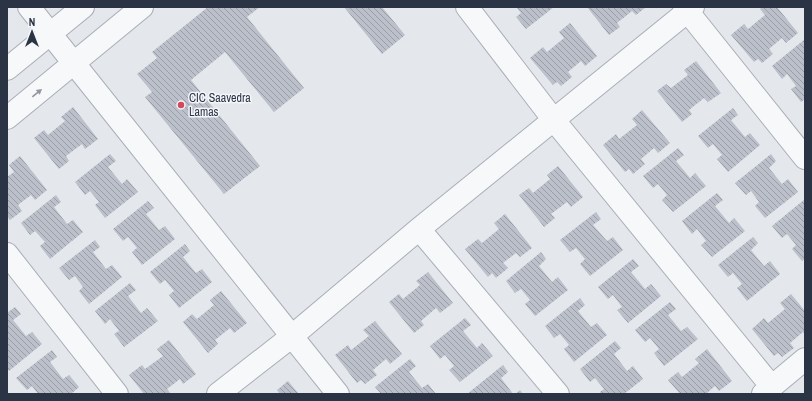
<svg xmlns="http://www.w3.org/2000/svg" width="812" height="401" viewBox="0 0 812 401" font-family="'Archivo Narrow',sans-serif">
  <defs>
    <pattern id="building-back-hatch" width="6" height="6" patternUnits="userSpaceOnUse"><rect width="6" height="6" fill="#bbc0ca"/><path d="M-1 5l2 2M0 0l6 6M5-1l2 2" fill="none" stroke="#989da6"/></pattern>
  </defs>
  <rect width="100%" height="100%" fill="#e4e7ec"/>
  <path fill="url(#building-back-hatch)" d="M208,7h52l-13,10 57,71 -30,24 -49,-60 -34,28 69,86 -36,28 -79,-97 7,-5 -15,-18 20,-16 -5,-6z
    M344,7h38l23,28 -23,19z
    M516,7h38l-28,22 -10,-12 5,-4z
    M587,7h59l-10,8 -4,-4 -15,12 3,4 -11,8z
    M762,7h15l21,26 -12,10 -4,-5 -13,11 4,5 -11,9 -4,-4 -4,3 -23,-27 13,-11 4,5 17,-14 -5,-6z
    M570,23l27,33 -12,10 -4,-5 -13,11 4,5 -11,9 -4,-4 -4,3 -23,-27 13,-11 4,5 17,-14 -5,-6z
    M805,39v60l-4,3 -10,-13 5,-3 -9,-12 -5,5 -10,-13z
    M696,61l25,32 -13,9 -4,-4 -15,12 3,4 -10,8 -25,-31 9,-7 5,4 17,-13 -4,-5z
    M73,107l25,32 -13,10 -3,-5 -16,12 3,5 -10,8 -25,-31 10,-8 4,5 17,-14 -4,-4z
    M733,108l5,7 -7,5 14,17 5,-4 10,12 -32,27 -11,-13 5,-4 -9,-11 -5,4 -10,-12z
    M642,110l28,33 -12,10 -4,-5 -13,11 4,5 -12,10 -4,-5 -4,3 -22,-27 13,-11 3,5 18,-14 -5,-6z
    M678,148l6,7 -8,6 14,17 5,-5 11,13 -33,26 -11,-12 5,-5 -9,-11 -5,4 -10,-12z
    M110,154l6,7 -8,6 14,17 5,-5 11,13 -33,26 -10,-13 4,-3 -9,-11 -5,4 -10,-13z
    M771,154l5,7 -7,7 13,16 6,-5 10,13 -33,26 -10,-12 4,-4 -8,-11 -5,4 -11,-12z
    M20,156l27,34 -12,10 -4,-5 -13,10 4,6 -12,9 -3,-4v-39l7,-5 -5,-7z
    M558,166l25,31 -12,10 -4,-5 -16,12 4,4 -11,9 -25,-32 10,-7 4,5 17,-14 -3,-4z
    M717,193l6,7 -8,6 14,17 5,-5 11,13 -33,26 -11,-12 5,-4 -9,-12 -5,5 -10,-13z
    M56,195l5,7 -7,5 13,17 6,-4 10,12 -33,27 -10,-13 5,-4 -10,-11 -5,4 -9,-12z
    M805,199v60l-3,2 -10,-12 4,-4 -9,-11 -5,4 -10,-12z
    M148,201l6,7 -8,6 13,16 6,-4 10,13 -33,26 -10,-13 5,-4 -9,-11 -5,4 -10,-12z
    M596,212l5,7 -8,6 14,16 6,-4 10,13 -33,26 -10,-12 5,-5 -9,-11 -6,4 -10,-12z
    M505,214l27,34 -12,9 -4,-4 -13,10 5,5 -12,10 -4,-5 -4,4 -23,-28 13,-10 4,4 17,-14 -5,-6z
    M753,237l5,6 -7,7 13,16 6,-5 10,13 -33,27 -10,-13 5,-4 -9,-11 -5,4 -10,-12z
    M95,240l5,7 -7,5 13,17 6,-4 10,12 -33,27 -10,-13 4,-4 -8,-11 -6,4 -10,-12z
    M185,244l5,7 -7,6 13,16 6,-4 10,13 -33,26 -10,-13 5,-4 -9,-11 -5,4 -10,-12z
    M541,252l5,7 -7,7 13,16 6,-5 10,13 -33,26 -10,-12 5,-4 -9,-11 -6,4 -9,-12z
    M633,259l6,7 -8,6 14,17 6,-5 10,12 -33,27 -11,-13 5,-3 -9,-12 -5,4 -10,-12z
    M428,272l25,31 -13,10 -4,-5 -15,13 3,4 -10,8 -25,-31 10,-8 4,5 17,-14 -4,-4z
    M130,283l6,7 -8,6 13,17 6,-5 11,13 -34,26 -10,-13 5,-3 -9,-12 -5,5 -10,-13z
    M221,291l26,32 -13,10 -4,-5 -15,12 3,4 -10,9 -25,-31 9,-8 5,5 17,-14 -4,-5z
    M791,294l14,17v24l-2,-3 -13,11 4,5 -12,9 -4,-4 -4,3 -22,-27 12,-11 4,5 17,-14 -5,-6z
    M580,298l5,7 -7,6 13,16 6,-4 10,12 -33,27 -10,-13 5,-4 -9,-11 -6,4 -9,-12z
    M670,302l6,7 -8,6 13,16 6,-4 11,12 -34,27 -10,-13 5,-4 -9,-11 -5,4 -10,-12z
    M15,307l6,7 -8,6 13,16 6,-4 10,12 -33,27 -2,-3v-55z
    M465,318l6,7 -8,6 14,17 5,-5 11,13 -33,26 -11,-12 5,-4 -9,-11 -5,4 -10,-13z
    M375,321l27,33 -12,10 -4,-5 -13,11 4,5 -12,9 -4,-4 -4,3 -22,-28 13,-10 3,5 18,-14 -6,-6z
    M169,340l27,34 -13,10 -3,-5 -13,10 4,5h-27l-15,-19 13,-10 3,4 18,-13 -6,-7z
    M615,341l6,7 -7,6 13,17 6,-5 10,13 -19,15h-23l-1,-2 4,-3 -9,-11 -5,4 -10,-13z
    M707,349l25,32 -13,10 -4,-5 -9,8h-26l-12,-14 10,-8 4,5 17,-14 -4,-4z
    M52,350l5,7 -7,5 13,17 6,-4 10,12 -8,7h-33l-6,-8 -5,4 -11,-12z
    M410,359l6,7 -7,6 13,16 6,-4 8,10h-55l-6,-7z
    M503,365l5,7 -7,6 12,16h-46z
    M288,381l11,13h-19l-3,-4z
    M520,390l3,4h-8z"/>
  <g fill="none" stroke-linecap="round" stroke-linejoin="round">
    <g stroke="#a9aeb7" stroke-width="24">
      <path id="street" d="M29,7l309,387
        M467,7l86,112 219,268
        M684,7l121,151
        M7,69l76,-62
        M7,118l135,-111
        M419,229l139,165
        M7,254l110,140
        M218,394l73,-57 128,-108 274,-222
        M763,394l42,-35"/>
    </g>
    <use href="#street" stroke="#f7f8fa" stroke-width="22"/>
  </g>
  <defs><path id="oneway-solid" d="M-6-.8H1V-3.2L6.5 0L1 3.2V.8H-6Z"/></defs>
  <use fill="#9196a0" href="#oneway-solid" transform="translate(37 93) rotate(-39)"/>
  <circle fill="#d1495b" stroke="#f4f6f9" stroke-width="1.5" cx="181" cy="105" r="4"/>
  <g text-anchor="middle" stroke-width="3" stroke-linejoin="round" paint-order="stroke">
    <g font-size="12" fill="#2b3445" stroke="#f4f6f9" text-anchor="start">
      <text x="189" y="102">CIC Saavedra<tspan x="189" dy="14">Lamas</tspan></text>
    </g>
  </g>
  <rect width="812" height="401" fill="none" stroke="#2b3445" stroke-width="16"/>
  <g transform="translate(32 32)" stroke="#f4f6f9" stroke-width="3" paint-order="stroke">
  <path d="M0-3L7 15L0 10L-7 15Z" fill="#2b3445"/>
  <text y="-6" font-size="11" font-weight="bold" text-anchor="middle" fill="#2b3445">N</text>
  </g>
</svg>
